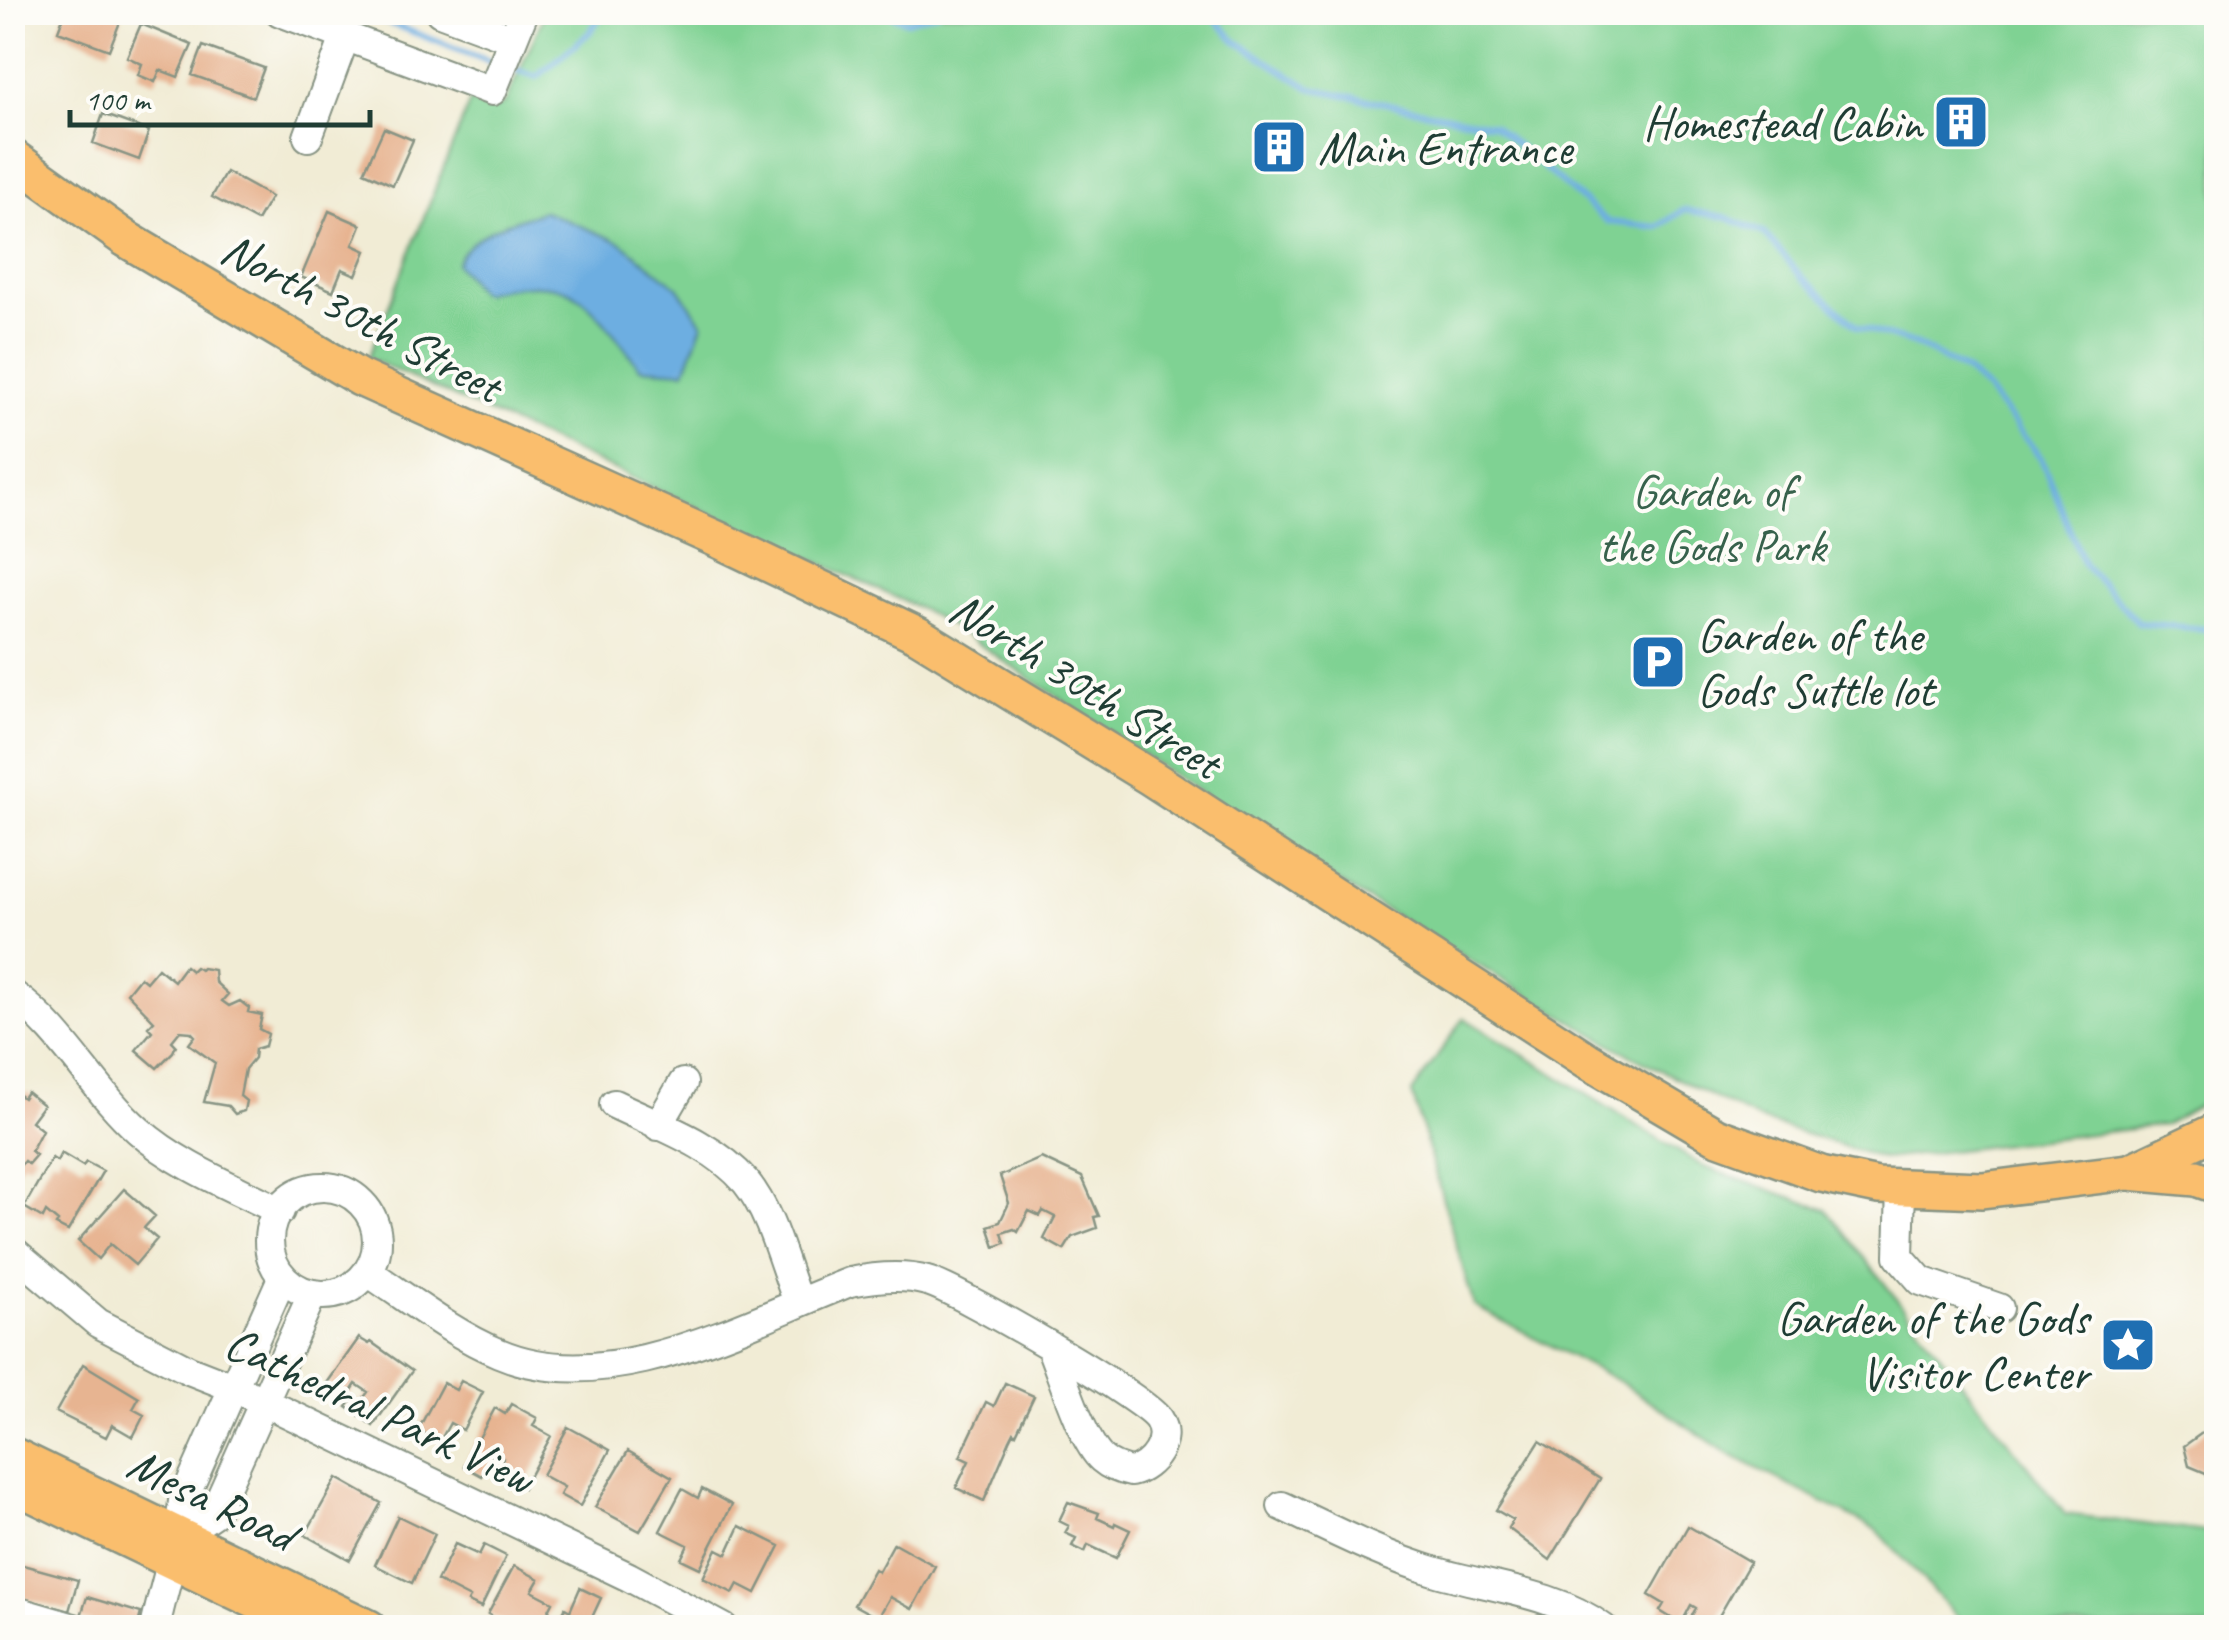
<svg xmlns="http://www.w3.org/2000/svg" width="2229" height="1640" viewBox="0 0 2229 1640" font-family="Caveat,sans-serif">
  <rect width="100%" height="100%" fill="#fdfcf7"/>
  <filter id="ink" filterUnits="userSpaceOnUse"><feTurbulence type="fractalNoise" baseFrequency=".01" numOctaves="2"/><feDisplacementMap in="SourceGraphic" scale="20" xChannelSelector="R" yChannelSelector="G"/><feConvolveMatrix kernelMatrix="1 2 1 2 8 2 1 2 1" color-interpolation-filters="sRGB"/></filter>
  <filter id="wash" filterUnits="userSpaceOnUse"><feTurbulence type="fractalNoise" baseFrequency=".0048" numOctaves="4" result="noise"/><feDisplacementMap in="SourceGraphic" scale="40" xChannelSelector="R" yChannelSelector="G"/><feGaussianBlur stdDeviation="2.25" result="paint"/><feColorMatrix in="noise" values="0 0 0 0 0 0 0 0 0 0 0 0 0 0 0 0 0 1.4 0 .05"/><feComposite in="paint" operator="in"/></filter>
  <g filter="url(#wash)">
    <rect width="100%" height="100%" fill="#f1ecd5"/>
    <path fill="#7fd293" stroke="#4f8864" stroke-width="2.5" d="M545,13h1671v1083l-52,29 -280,34 -127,-40 -138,-70 -336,-200 -328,-221 -38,-21 -549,-249 102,-257 23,8 12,-6z
      M1464,1018l240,149 123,43 238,304 151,19v94h-250l-89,-97 -148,-76 -105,-70 -150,-78 -62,-213z"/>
    <path fill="#6daee1" stroke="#46768a" stroke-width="2.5" d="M544,211l76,31 58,45 25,37 -18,47 -45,-3c-17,-22 -47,-66 -72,-77 -26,-11 -62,-4 -88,2l-24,-29c14,-32 56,-43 88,-53z"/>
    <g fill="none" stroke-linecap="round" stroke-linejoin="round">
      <path stroke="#6daee1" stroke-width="6" d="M360,12l136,52
        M882,12l25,9 31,-9
        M1208,12l28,29 74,47 183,37 115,97 50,5 26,-17 41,7 39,16 37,43 57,51 57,17 52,28 18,16 56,70 43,107 55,58 77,7
        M508,67l29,10 52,-44 15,-21"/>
    </g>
    <g id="blocks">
      <path fill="#e7b491" d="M65,12h46l11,5 -13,33 -51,-19z
        M141,24l51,21 -14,32 -18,-7 -5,12 -17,-7 4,-11 -15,-7z
        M203,46l61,22 -11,29 -61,-22z
        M103,114l46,17 -10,29 -46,-17z
        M384,128l29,12 -20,45 -29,-13z
        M1283,135l5,3 6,16 -1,6 -6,2 -5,-4 -3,7 -10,-4 3,-7 -5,-4 1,-6z
        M226,172l45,25 -14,24 -45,-24z
        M329,211l32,14 -8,20 13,6 -10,24 -14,-6 -9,22 -32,-14z
        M185,966l6,5 4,-4 5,3 2,-2 12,2 1,12 13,12 -6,7 7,5 11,-5 9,7 -1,4 14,3 -3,14 9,5 -3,12 -10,3 -1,9 -9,11 -5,27 6,5 -2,10 -9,3 -7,-8 -24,-4 11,-39 -26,-19 6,-8 -4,-4 -11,-1 -8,10 4,4 -3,7 -16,16 -21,-18 16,-19 -4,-4 6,-6 -27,-28 13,-16 6,5 12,-14 16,13z
        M12,1090l11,8 4,-6 16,13 -12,16 11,9 -11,21 5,4 -8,9 -4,-3 -12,15z
        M61,1153l22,13 3,-4 17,9 -35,60 -12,-6 2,-3 -12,-10 -3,6 -19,-11 28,-49 5,3z
        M1041,1158l41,19 17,39 -5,1 3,11 -25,9 -8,13 -20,-11 11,-22 -12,-6 -3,5 -11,-5 -11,21 -4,-3 -12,4 3,10 -10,4 -7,-21 12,-4 9,-19 -9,-27z
        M124,1189l31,27 -11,12 13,11 -22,26 -25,-21 -12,15 -20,-18z
        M359,1338l10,6 2,-2 41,29 -39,55 -26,-19 7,-9 6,5 8,-11 -12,-8 -9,14 -20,-15z
        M83,1364l56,34 -6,11 11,6 -11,22 -21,-12 -6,12 -50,-25z
        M461,1381l22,11 -20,38 -13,-7 -10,18 -22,-11 25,-47 13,7z
        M1005,1383l29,13 -18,38 -2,-2 -4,8 -26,61 -28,-13 13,-27 -9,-4 26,-55 8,4z
        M511,1404l26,14 -4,8 18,10 -28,52 -28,-15 8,-15 -9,-5 -12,23 -18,-10 31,-58 10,6z
        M2216,1423v61l-7,-4 -3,-7 -17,-7 -5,-20z
        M568,1427l42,23 -30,56 -20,-11 4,-8 -22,-12z
        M1540,1441l60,38 -50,81 -42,-32 5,-8 -17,-10z
        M628,1451l44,26 -32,54 -45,-24z
        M337,1478l44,25 -31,57 -45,-25z
        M682,1489l16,9 4,-9 30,16 -32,63 -19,-9 7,-14 -28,-14z
        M1068,1502l31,11 -2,5 17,8 1,-3 15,7 -14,28 -28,-13 -3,7 -13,-6 4,-8 -11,-5 4,-7 -10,-5z
        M398,1516l37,18 -23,49 -37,-18z
        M740,1526l40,20 -24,47 -18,-9 -5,9 -30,-15 14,-29 10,5z
        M1688,1526l62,36 -38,66h-27l11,-20 -5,-3 -10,19 -21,-13 4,-7 -15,-9z
        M894,1543l41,23 -23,43 -22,-12 -12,21 -24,-13 20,-36 4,3z
        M455,1544l24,11 5,-10 22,11 -25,52 -13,-6 2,-4 -33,-17z
        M12,1562l66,18 -9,31 -57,-16z
        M514,1566l25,13 -7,12 21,11 -13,26h-26l-26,-14z
        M580,1588l21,10 -14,30h-31l9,-20 5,3z
        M87,1597l54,16 -4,15h-27l-30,-9z"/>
    </g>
  </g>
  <g filter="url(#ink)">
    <use href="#blocks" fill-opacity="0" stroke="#889484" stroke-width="2.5"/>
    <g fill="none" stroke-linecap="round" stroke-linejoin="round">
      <g stroke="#889484" stroke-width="32">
        <path id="minor" d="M280,12l212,79 32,-79
          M440,12l73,27
          M308,137l37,-100
          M12,994c52,37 80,95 126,136 40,36 95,57 142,81
          M614,1104c43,21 100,40 132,78 26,32 37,82 52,120
          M658,1126l25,-43
          M269 1241a54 54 0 1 1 108 0a54 54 0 1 1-108 0Z
          M1901,1188l-2,68 22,25 78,27
          M12,1250l86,73 91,47 46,18 394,189 95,51
          M368,1272c42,28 85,62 131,81 110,47 247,-31 351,-71 25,-5 52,-8 77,-1 28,7 218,117 231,138 14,22 -6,48 -27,53 -10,-2 -21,-6 -29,-13 -20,-18 -40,-84 -51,-111
          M1282,1506c50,24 101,50 155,66 55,16 119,21 166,56
          M180,1536l34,-23 98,-218
          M12,1610l62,18
          M155,1628c9,-43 24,-84 28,-127l99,-223"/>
      </g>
      <g stroke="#889484" stroke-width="40">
        <path id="major" d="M12,157l114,82 234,139 359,162 199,95 232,142 437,283 129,76 105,38 57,12 104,4 146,-18 68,6 20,7
          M2129,1172l87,-41
          M12,1455l357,173
          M12,1484l300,144"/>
      </g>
      <use href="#minor" stroke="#fff" stroke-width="28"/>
      <use href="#major" stroke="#fabe6d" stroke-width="35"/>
    </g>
  </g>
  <defs>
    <g id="building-square" transform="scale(2.875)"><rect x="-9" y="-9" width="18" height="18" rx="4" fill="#1f6fb2" stroke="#fdfcf7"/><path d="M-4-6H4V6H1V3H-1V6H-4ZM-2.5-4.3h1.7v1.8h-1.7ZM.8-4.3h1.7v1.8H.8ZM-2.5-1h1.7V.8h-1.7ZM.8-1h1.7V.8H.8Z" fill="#fff"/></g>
    <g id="parking-square" transform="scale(2.875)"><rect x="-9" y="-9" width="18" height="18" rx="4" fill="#1f6fb2" stroke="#fdfcf7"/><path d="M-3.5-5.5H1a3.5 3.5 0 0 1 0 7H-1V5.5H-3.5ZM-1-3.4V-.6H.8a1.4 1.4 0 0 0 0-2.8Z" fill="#fff"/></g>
    <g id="sight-square" transform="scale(2.875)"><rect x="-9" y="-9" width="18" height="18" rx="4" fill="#1f6fb2" stroke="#fdfcf7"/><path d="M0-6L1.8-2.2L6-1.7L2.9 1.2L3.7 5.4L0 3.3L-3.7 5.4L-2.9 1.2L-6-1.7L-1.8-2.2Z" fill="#fff"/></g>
  </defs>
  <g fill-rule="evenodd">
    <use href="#building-square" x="1961" y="122"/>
    <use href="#building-square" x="1279" y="147"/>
    <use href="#parking-square" x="1658" y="662"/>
    <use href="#sight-square" x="2128" y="1345"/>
  </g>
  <g text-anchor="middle" stroke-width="8" stroke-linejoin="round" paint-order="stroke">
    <g font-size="48" fill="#1f3d34" stroke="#fdfcf7" text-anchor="end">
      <text x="1922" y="139">Homestead Cabin</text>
      <text x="1318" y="164" text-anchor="start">Main Entrance</text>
      <text x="1697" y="651" text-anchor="start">Garden of the<tspan x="1697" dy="55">Gods Suttle lot</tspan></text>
      <text x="2089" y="1334">Garden of the Gods<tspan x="2089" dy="55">Visitor Center</tspan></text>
    </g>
    <g font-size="48" fill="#1f3d34" stroke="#fdfcf7">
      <text transform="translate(362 316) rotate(28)" y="17">North 30th Street</text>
      <text transform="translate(1086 684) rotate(32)" y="17">North 30th Street</text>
      <text transform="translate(380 1409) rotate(25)" y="17">Cathedral Park View</text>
      <text transform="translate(212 1498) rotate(26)" y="17">Mesa Road</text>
    </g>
    <g font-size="48" fill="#37624c" stroke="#fdfcf7">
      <text x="1712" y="507">Garden of<tspan x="1712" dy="55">the Gods Park</tspan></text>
    </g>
  </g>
  <rect width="2229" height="1640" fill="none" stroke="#fdfcf7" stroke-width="50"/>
  <path d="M70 110v15h300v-15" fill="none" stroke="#1f3d34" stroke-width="5"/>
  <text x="85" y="110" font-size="30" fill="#1f3d34" stroke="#fdfcf7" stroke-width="8" paint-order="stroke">100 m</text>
</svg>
